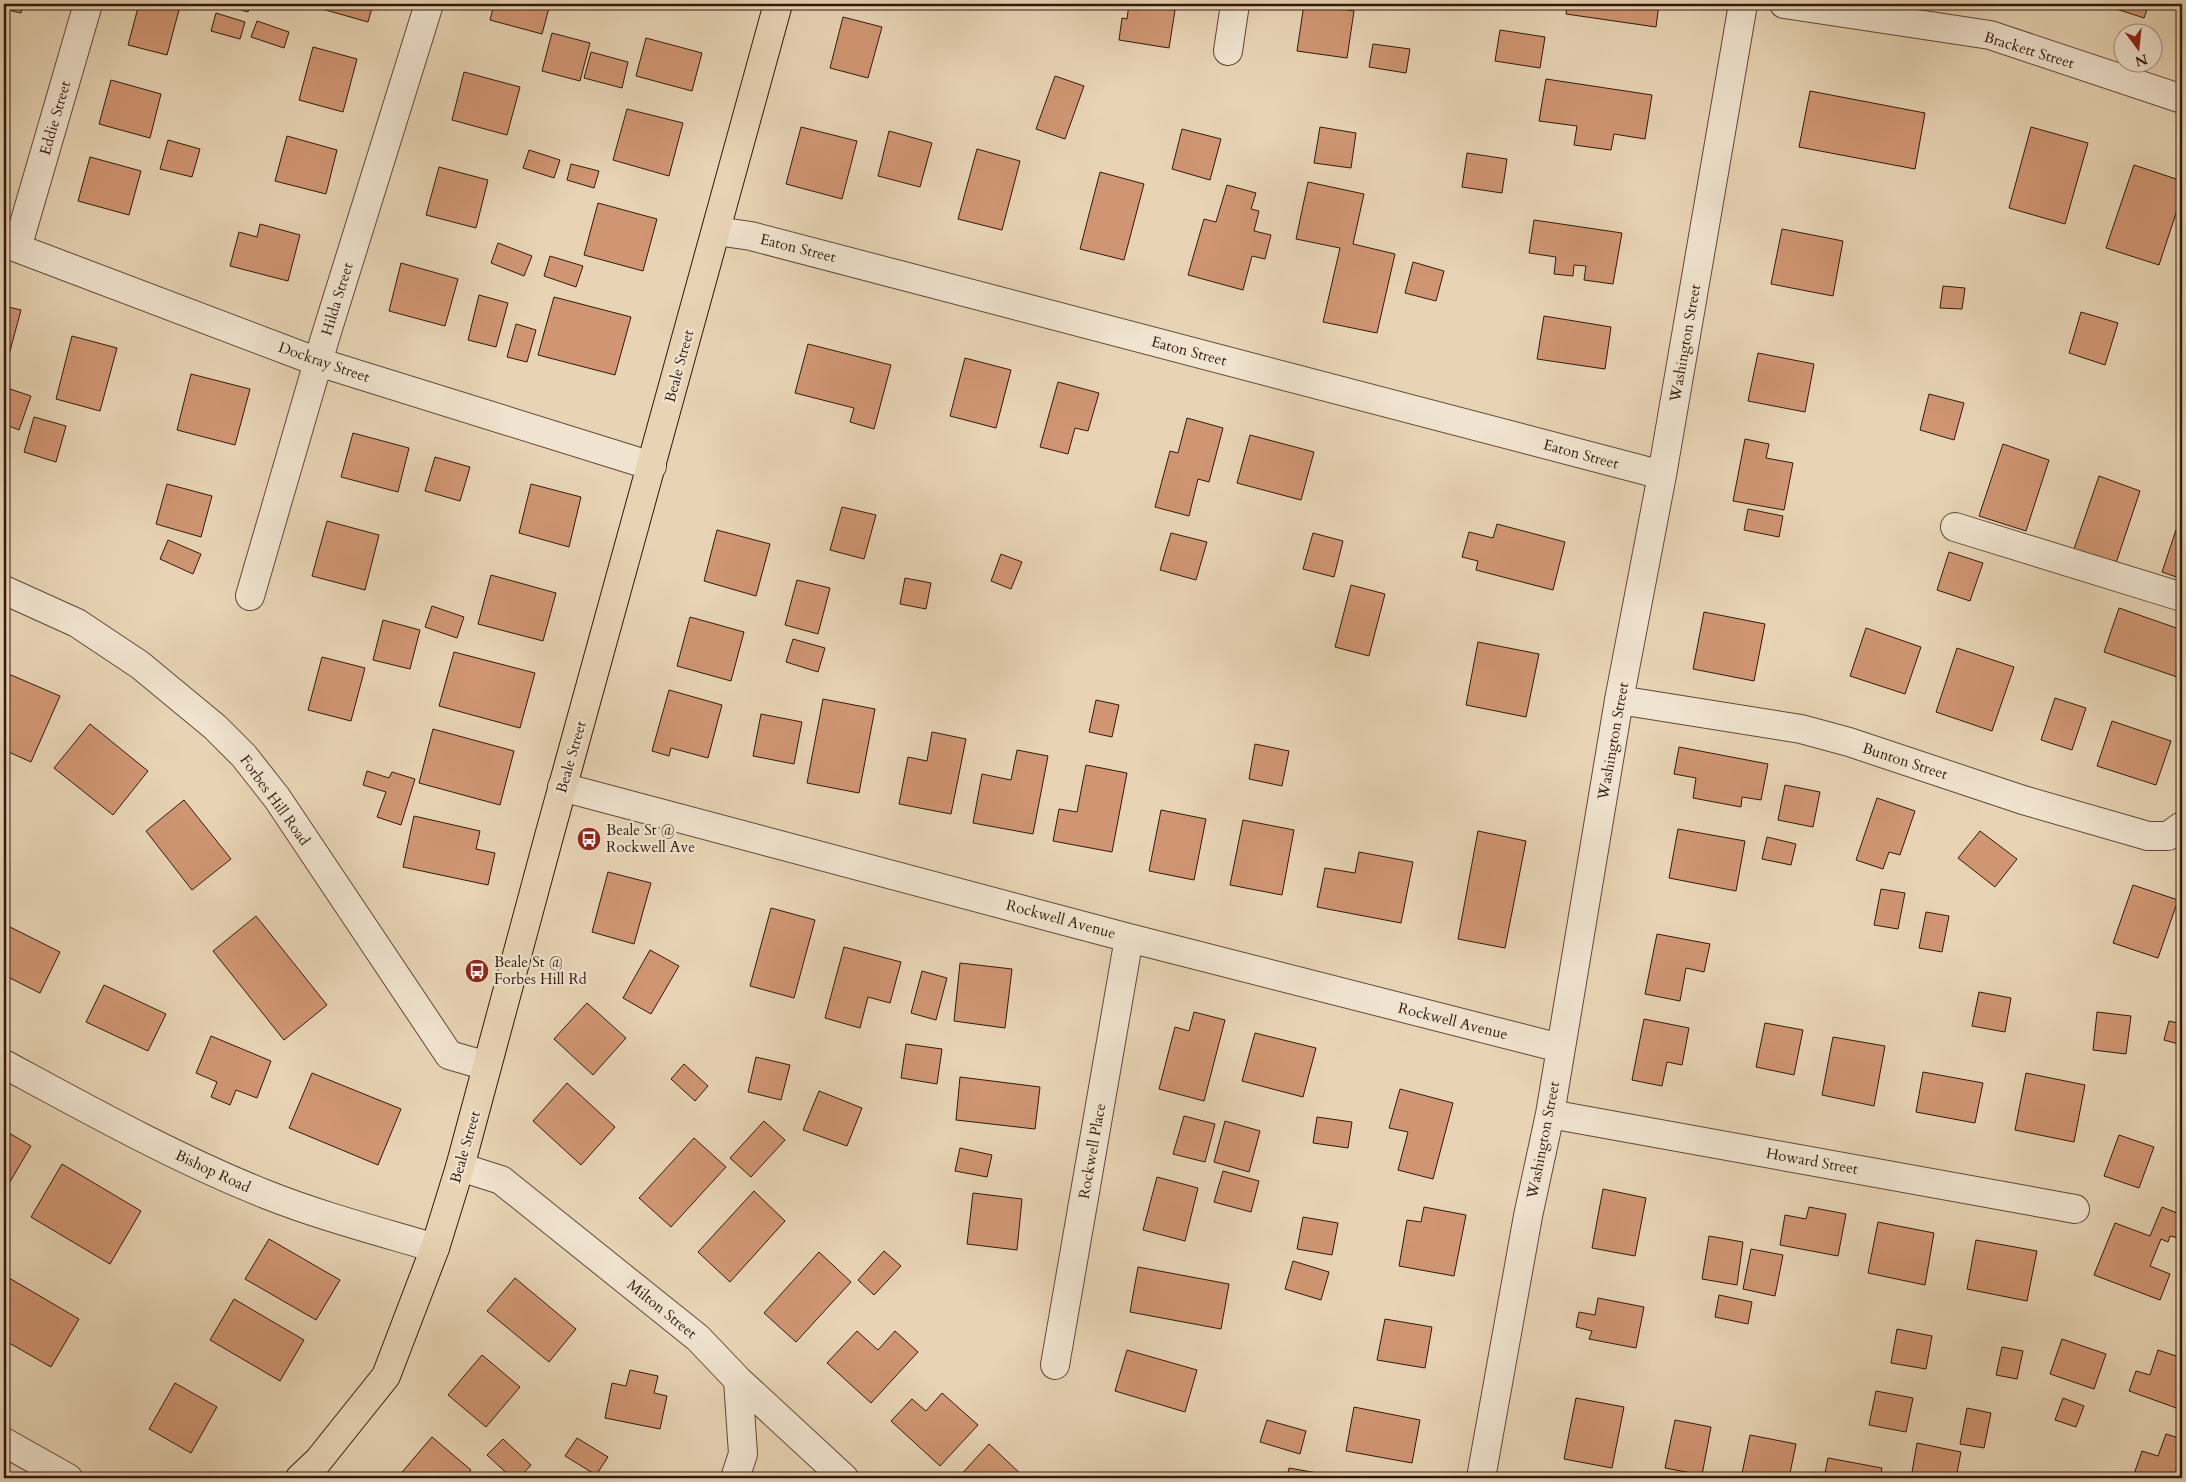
<svg xmlns="http://www.w3.org/2000/svg" width="2186" height="1482" viewBox="0 0 2186 1482" font-family="Cardo,serif">
  <rect width="100%" height="100%" fill="#e8d4b5"/>
  <filter id="stains"><feTurbulence type="fractalNoise" baseFrequency=".004" numOctaves="4"/><feColorMatrix values="0 0 0 0 .2 0 0 0 0 .09 0 0 0 0 .02 0 0 0 .5 -.17"/></filter>
  <radialGradient id="worn" r=".72"><stop offset=".6" stop-color="#630" stop-opacity="0"/><stop offset="1" stop-color="#630" stop-opacity=".3"/></radialGradient>
  <path fill="#d09673" stroke="#32190c" d="M4,4h19l-2,9 -17,-4z
    M139,4h32l9,2 -13,49 -39,-10z
    M221,4h30l-3,8z
    M316,4h57l-5,18 -53,-15z
    M494,4h56l-8,30 -52,-14z
    M1129,4h47l-7,44 -50,-8 3,-22 5,1z
    M1304,4h33l-1,4 18,3 -7,47 -50,-7z
    M1567,4h92l-3,23 -90,-13z
    M2108,4h41l-5,14 -37,-12z
    M216,13l29,9 -5,17 -29,-8z
    M843,17l39,10 -14,51 -38,-10z
    M257,21l32,11 -5,16 -33,-11z
    M1500,30l45,7 -5,31 -45,-7z
    M552,33l38,10 -10,38 -38,-10z
    M646,38l56,15 -10,38 -56,-15z
    M1373,44l37,5 -4,24 -37,-6z
    M313,47l44,12 -14,53 -44,-12z
    M591,52l37,10 -6,26 -38,-10z
    M464,72l56,15 -13,48 -55,-15z
    M1055,76l29,10 -19,53 -29,-10z
    M1546,79l106,16 -7,44 -31,-5 -3,16 -37,-5 3,-19 -38,-5z
    M111,80l50,14 -11,44 -51,-14z
    M1810,91l115,22 -10,56 -116,-22z
    M627,109l56,14 -14,53 -56,-16z
    M801,127l56,14 -15,58 -56,-15z
    M1320,127l36,6 -5,35 -37,-5z
    M2031,127l57,16 -23,81 -56,-16z
    M1182,129l39,10 -11,41 -38,-11z
    M889,131l43,12 -12,44 -42,-11z
    M287,136l50,14 -11,44 -51,-13z
    M168,140l32,9 -8,28 -32,-8z
    M977,149l43,12 -18,69 -44,-11z
    M529,150l31,10 -6,18 -31,-10z
    M1467,153l40,6 -5,34 -40,-6z
    M90,157l51,14 -12,44 -51,-14z
    M571,164l28,7 -5,17 -27,-8z
    M2134,165l48,16v14l-23,70 -53,-17z
    M439,167l49,13 -12,48 -50,-13z
    M1100,172l44,12 -20,76 -44,-11z
    M1308,182l56,12 -11,50 42,10 -18,79 -54,-11 17,-74 -44,-9z
    M1227,185l29,8 -5,16 8,2 -5,20 17,4 -6,24 -13,-3 -9,34 -55,-15 16,-56 12,3z
    M598,203l59,16 -14,52 -59,-16z
    M1534,220l88,13 -9,51 -29,-4 2,-14 -12,-1 -1,11 -19,-2 2,-17 -27,-4z
    M260,224l40,11 -12,46 -58,-15 9,-34 18,5z
    M1782,229l61,12 -10,55 -62,-12z
    M498,243l34,13 -8,20 -33,-13z
    M550,256l33,10 -7,21 -32,-11z
    M1413,262l31,9 -8,30 -31,-8z
    M401,263l57,16 -13,47 -56,-15z
    M1943,286l22,2 -3,21 -22,-1z
    M479,295l29,8 -12,44 -28,-7z
    M554,297l77,20 -16,58 -77,-20z
    M4,306l17,4 -14,52 -3,-1z
    M2081,312l37,11 -13,42 -36,-12z
    M1544,316l67,11 -6,42 -68,-10z
    M516,324l20,6 -9,32 -20,-5z
    M72,336l45,12 -17,63 -44,-12z
    M808,344l83,21 -17,64 -24,-7 4,-14 -59,-15z
    M1758,353l56,11 -9,48 -57,-11z
    M965,358l46,12 -15,58 -46,-12z
    M191,374l59,15 -15,56 -58,-15z
    M1058,382l41,11 -11,38 -13,-3 -7,26 -28,-7z
    M4,387l27,9 -12,34 -15,-6z
    M1929,394l35,9 -10,37 -34,-10z
    M34,417l32,9 -10,36 -32,-10z
    M1187,418l36,10 -14,54 -11,-3 -9,37 -34,-9 15,-56 8,2z
    M353,433l56,15 -11,44 -57,-15z
    M1250,435l64,17 -13,48 -64,-17z
    M1745,439l24,5 -3,14 27,5 -9,47 -51,-9z
    M2003,444l46,16 -23,71 -47,-15z
    M435,457l35,10 -10,34 -35,-10z
    M2099,476l41,15 -25,75 -42,-14z
    M167,484l45,12 -11,41 -45,-13z
    M531,484l50,13 -12,50 -50,-14z
    M842,507l34,8 -12,44 -34,-9z
    M1748,509l35,7 -4,21 -35,-7z
    M2182,512v67l-20,-7z
    M327,521l52,14 -14,55 -53,-14z
    M1497,524l68,18 -12,48 -77,-20 2,-9 -16,-4 7,-25 24,6z
    M717,530l53,14 -14,52 -52,-15z
    M1171,533l36,9 -11,38 -36,-10z
    M1313,533l30,8 -9,36 -31,-8z
    M168,540l33,14 -8,20 -33,-15z
    M1949,552l34,11 -13,38 -33,-11z
    M1001,554l21,8 -11,27 -20,-8z
    M491,575l65,18 -13,48 -65,-17z
    M905,578l26,5 -5,26 -26,-5z
    M797,580l33,8 -12,46 -33,-9z
    M1351,585l34,9 -16,62 -34,-9z
    M432,606l32,11 -7,21 -32,-11z
    M2119,608l63,22v39l-2,9 -76,-26z
    M1704,612l61,12 -11,57 -61,-12z
    M690,617l54,15 -13,49 -54,-15z
    M383,620l37,10 -10,39 -37,-9z
    M1866,628l55,19 -16,47 -55,-18z
    M793,639l32,9 -7,24 -32,-10z
    M1478,642l61,12 -13,63 -60,-12z
    M1957,648l57,19 -22,64 -56,-19z
    M454,652l81,21 -15,55 -81,-22z
    M322,657l43,11 -14,53 -43,-11z
    M4,672l56,24 -29,66 -27,-12v-21l2,-5 -2,-1z
    M669,690l53,15 -14,53 -37,-10 -2,8 -17,-5z
    M2055,698l31,10 -14,42 -31,-10z
    M823,699l52,10 -16,84 -52,-10z
    M1096,700l23,5 -7,32 -23,-5z
    M761,714l41,8 -8,42 -41,-8z
    M2112,721l59,20 -15,44 -59,-19z
    M90,724l58,47 -35,44 -59,-47z
    M433,729l81,22 -14,54 -81,-22z
    M932,732l34,7 -15,75 -52,-10 9,-47 19,4z
    M1255,744l34,7 -7,35 -33,-7z
    M1679,747l89,17 -7,36 -19,-3 -1,10 -48,-9 3,-20 -22,-4z
    M1017,750l31,6 -15,78 -60,-11 9,-49 29,6z
    M1086,765l41,8 -15,79 -59,-11 6,-32 18,3z
    M367,771l22,7 3,-6 23,7 -14,46 -24,-8 9,-25 -23,-7z
    M1785,785l35,7 -7,35 -35,-7z
    M1877,798l38,13 -15,44 -11,-3 -6,17 -27,-9z
    M184,800l47,59 -39,31 -46,-59z
    M1161,810l45,9 -12,61 -45,-9z
    M414,816l66,15 -4,18 19,4 -7,32 -85,-18z
    M1243,820l51,10 -12,65 -52,-10z
    M1678,829l67,12 -9,50 -67,-13z
    M1478,831l48,10 -21,107 -47,-9z
    M1980,831l37,28 -22,28 -37,-29z
    M1767,837l29,7 -5,21 -29,-6z
    M1359,852l54,10 -12,61 -84,-16 8,-39 30,5z
    M608,872l43,11 -17,61 -42,-12z
    M2133,885l45,15 -20,58 -45,-15z
    M1881,889l24,4 -7,36 -24,-4z
    M771,908l44,12 -21,78 -44,-12z
    M1926,912l23,4 -7,36 -23,-4z
    M256,916l71,89 -43,35 -71,-89z
    M4,924l56,28 -20,41 -36,-18z
    M1657,934l53,10 -6,28 -18,-4 -6,33 -35,-7z
    M844,947l57,15 -11,41 -22,-6 -8,31 -35,-10z
    M650,950l29,16 -28,48 -28,-16z
    M960,963l52,6 -7,59 -51,-7z
    M922,971l25,7 -11,42 -25,-7z
    M104,985l62,29 -18,37 -62,-29z
    M1979,992l32,6 -6,34 -33,-6z
    M587,1003l39,35 -33,37 -39,-36z
    M1194,1012l31,8 -21,81 -45,-12 16,-62 14,4z
    M2097,1012l34,4 -5,38 -33,-4z
    M1644,1019l45,9 -7,37 -15,-3 -5,24 -30,-6z
    M2169,1021l13,3v21l-18,-5z
    M1765,1023l38,7 -9,45 -38,-8z
    M1255,1033l61,15 -13,49 -61,-16z
    M211,1036l60,25 -14,37 -21,-8 -6,15 -19,-8 6,-15 -21,-9z
    M1833,1037l52,9 -11,60 -52,-11z
    M906,1044l36,5 -5,35 -36,-6z
    M756,1057l34,8 -9,35 -33,-8z
    M684,1064l24,22 -13,15 -24,-22z
    M1923,1072l60,11 -8,40 -59,-11z
    M312,1073l89,36 -23,56 -89,-37z
    M2026,1073l59,12 -11,57 -59,-12z
    M960,1077l80,10 -5,42 -79,-9z
    M567,1083l48,44 -34,38 -48,-44z
    M1400,1089l53,14 -20,76 -35,-9 10,-38 -19,-4z
    M819,1091l43,17 -15,38 -44,-16z
    M1184,1116l31,8 -10,38 -32,-8z
    M1317,1117l35,5 -4,26 -35,-5z
    M764,1121l21,19 -34,37 -21,-19z
    M1225,1121l35,10 -11,41 -35,-10z
    M4,1130l27,16 -27,46z
    M2119,1135l35,12 -15,41 -35,-12z
    M694,1138l32,29 -55,60 -32,-29z
    M960,1148l32,7 -5,22 -32,-6z
    M62,1164l79,47 -31,53 -79,-47z
    M1223,1171l36,10 -8,31 -37,-10z
    M1157,1177l41,11 -13,53 -42,-11z
    M1603,1189l43,9 -11,58 -43,-8z
    M754,1191l31,30 -55,61 -32,-30z
    M973,1193l49,6 -5,51 -50,-6z
    M1424,1207l42,8 -12,61 -55,-10 8,-46 14,2z
    M1809,1207l37,7 -8,42 -58,-11 5,-30 21,4z
    M2162,1207l20,8v24l-12,-3 -2,6 -7,-3 -11,27 20,8 -10,26 -66,-25 21,-52 35,13z
    M1303,1217l35,6 -6,32 -35,-6z
    M1878,1222l56,11 -9,52 -57,-12z
    M1709,1236l34,6 -6,43 -35,-6z
    M269,1239l71,41 -24,40 -71,-41z
    M1976,1240l61,11 -10,50 -60,-12z
    M1751,1249l32,6 -8,41 -32,-7z
    M884,1251l17,15 -27,29 -16,-15z
    M819,1252l32,30 -55,60 -32,-29z
    M1293,1261l36,11 -8,28 -36,-11z
    M1138,1267l91,17 -8,45 -91,-17z
    M4,1275l75,44 -28,48 -47,-27z
    M515,1278l61,51 -27,33 -62,-51z
    M1719,1295l33,7 -4,22 -33,-7z
    M1598,1298l46,9 -8,41 -47,-9 3,-8 -16,-4 3,-15 16,3z
    M234,1299l70,41 -24,41 -70,-41z
    M1385,1319l47,8 -7,41 -48,-8z
    M1897,1329l35,7 -6,33 -35,-6z
    M857,1331l21,19 17,-19 23,21 -47,51 -44,-40z
    M2062,1339l44,15 -12,35 -44,-15z
    M2002,1347l21,4 -6,28 -21,-4z
    M1127,1350l70,20 -12,42 -70,-21z
    M2158,1350l24,8v52l-53,-19 7,-20 14,4z
    M482,1355l38,32 -34,40 -38,-32z
    M630,1370l28,6 -4,17 13,3 -7,33 -55,-11 7,-35 14,3z
    M175,1383l42,24 -26,46 -42,-24z
    M1876,1391l37,7 -7,34 -37,-7z
    M942,1393l36,32 -38,41 -49,-45 21,-22 14,12z
    M1576,1398l48,9 -12,61 -48,-9z
    M2063,1398l21,8 -8,21 -21,-7z
    M1354,1407l66,13 -8,43 -66,-12z
    M1967,1408l24,5 -7,35 -24,-4z
    M1267,1420l39,11 -6,23 -40,-12z
    M1675,1420l36,7 -9,48 -37,-7z
    M2166,1434l16,5v39l-49,-1 9,-26 16,5z
    M1750,1435l46,9 -7,34h-48z
    M432,1437l39,33 -7,8h-67z
    M577,1438l31,19 -12,18 -31,-19z
    M503,1439l28,26 -12,13h-7l-25,-23z
    M1917,1443l44,9 -5,26h-45z
    M989,1444l36,34h-67z
    M1828,1458l54,10 -2,10h-56z
    M1289,1468l34,6v4h-36z"/>
  <g fill="none" stroke-linecap="round" stroke-linejoin="round">
    <g stroke="#604836" stroke-width="30">
      <path id="minor" d="M88,4l-71,244 301,114 334,104
        M1784,4l206,31 192,64
        M1228,51l7,-47
        M716,231l35,5 911,239
        M1955,527l227,70
        M4,590l73,33 63,42 75,62 29,29 33,42 172,257 38,11
        M250,596l75,-258 104,-334
        M1619,700l182,29 48,13 174,58 125,36h20l14,-10
        M562,787l567,151 431,110
        M4,1064c85,46 171,94 261,130 55,22 113,37 170,54
        M1550,1114l525,95
        M460,1167l41,13 197,158 40,42 106,98
        M1055,1365l74,-427
        M4,1442l64,36
        M735,1478l8,-24 -5,-74
        M1481,1478l47,-262 22,-102 69,-414 43,-225 81,-471"/>
    </g>
    <g stroke="#32190c" stroke-width="30">
      <path id="major" d="M300,1478l18,-17 68,-85 49,-128 25,-81 88,-327 230,-836"/>
    </g>
    <use href="#minor" stroke="#f0e3cf" stroke-width="28"/>
    <use href="#major" stroke="#e8d4b5" stroke-width="28"/>
  </g>
  <defs>
    <g id="bus-disc" transform="scale(1.25)"><circle r="9.5" fill="#8f2418" stroke="#f0e3cf"/><path d="M-5-6H5V4H4V6H2V4H-2V6H-4V4H-5ZM-3.5-4V0h7V-4ZM-3.5 1.2v1.5H-2V1.2ZM2 1.2v1.5H3.5V1.2Z" fill="#fff"/></g>
  </defs>
  <g fill-rule="evenodd">
    <use href="#bus-disc" x="589" y="839"/>
    <use href="#bus-disc" x="477" y="971"/>
  </g>
  <g text-anchor="middle" stroke-width="4.5" stroke-linejoin="round" paint-order="stroke">
    <g font-size="15" fill="#32190c" stroke="#f0e3cf">
      <text transform="translate(2029 50) rotate(17)" y="5">Brackett Street</text>
      <text transform="translate(55 118) rotate(-74)" y="5">Eddie Street</text>
      <text transform="translate(798 248) rotate(14)" y="5">Eaton Street</text>
      <text transform="translate(337 299) rotate(-73)" y="5">Hilda Street</text>
      <text transform="translate(1685 343) rotate(-80)" y="5">Washington Street</text>
      <text transform="translate(1189 351) rotate(15)" y="5">Eaton Street</text>
      <text transform="translate(324 362) rotate(19)" y="5">Dockray Street</text>
      <text transform="translate(679 366) rotate(-75)" y="5">Beale Street</text>
      <text transform="translate(1581 454) rotate(15)" y="5">Eaton Street</text>
      <text transform="translate(1613 741) rotate(-80)" y="5">Washington Street</text>
      <text transform="translate(571 757) rotate(-74)" y="5">Beale Street</text>
      <text transform="translate(1905 761) rotate(18)" y="5">Bunton Street</text>
      <text transform="translate(275 800) rotate(54)" y="5">Forbes Hill Road</text>
      <text transform="translate(1061 919) rotate(15)" y="5">Rockwell Avenue</text>
      <text transform="translate(1453 1021) rotate(14)" y="5">Rockwell Avenue</text>
      <text transform="translate(1543 1140) rotate(-79)" y="5">Washington Street</text>
      <text transform="translate(465 1147) rotate(-74)" y="5">Beale Street</text>
      <text transform="translate(1092 1151) rotate(-80)" y="5">Rockwell Place</text>
      <text transform="translate(1812 1161) rotate(10)" y="5">Howard Street</text>
      <text transform="translate(213 1171) rotate(25)" y="5">Bishop Road</text>
      <text transform="translate(662 1309) rotate(39)" y="5">Milton Street</text>
    </g>
    <g font-size="15" fill="#32190c" stroke="#f0e3cf" text-anchor="start">
      <text x="606" y="835">Beale St @<tspan x="606" dy="17">Rockwell Ave</tspan></text>
      <text x="494" y="967">Beale St @<tspan x="494" dy="17">Forbes Hill Rd</tspan></text>
    </g>
  </g>
  <rect width="2186" height="1482" fill="none" stroke="#e8d4b5" stroke-width="20"/>
  <rect x="5" y="5" width="2176" height="1472" fill="none" stroke="#32190c" stroke-width="2.5"/>
  <rect x="10" y="10" width="2166" height="1462" fill="none" stroke="#32190c"/>
  <g transform="translate(2138 48) rotate(165)"><circle r="24" fill="#f0e3cf" stroke="#a49281"/>
  <path d="M0-4L9 19L0 12L-9 19Z" fill="#8f2418"/>
  <text y="-8" font-size="14" font-weight="bold" text-anchor="middle" fill="#32190c">N</text>
  </g>
  <rect width="100%" height="100%" filter="url(#stains)"/>
  <rect width="100%" height="100%" fill="url(#worn)"/>
</svg>
